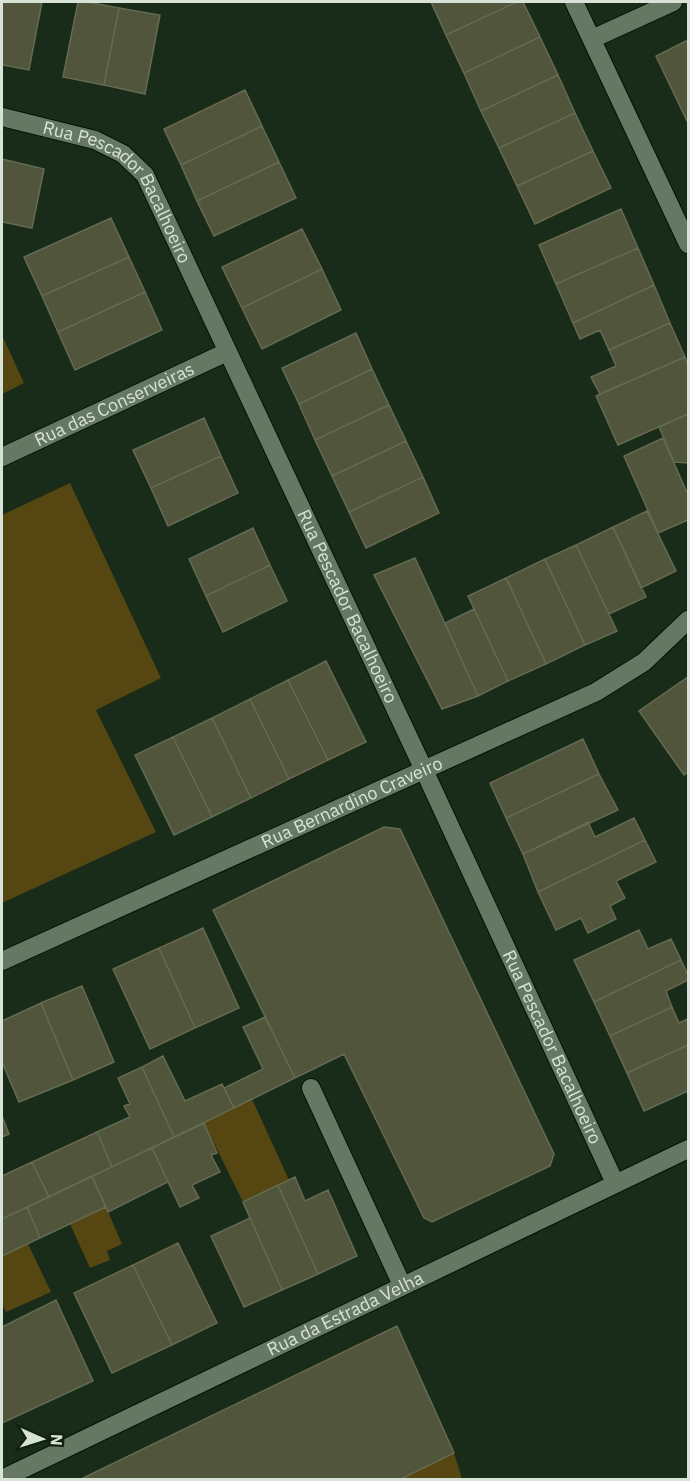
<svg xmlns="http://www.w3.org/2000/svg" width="690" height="1481" viewBox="0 0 690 1481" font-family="'IBM Plex Sans',sans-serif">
  <rect width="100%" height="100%" fill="#192b19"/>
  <path fill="#564612" d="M2,335l22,48 -22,11z
    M70,483l91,195 -65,32 60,122 -154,71v-388z
    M252,1099l37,81 -46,22 -39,-79z
    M106,1207l16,37 -15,7 3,9 -20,8 -20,-44z
    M28,1244l23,48 -45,20 -4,-8v-48z
    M454,1453l8,26 -63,1z"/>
  <path fill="#50553c" stroke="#656b51" stroke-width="1.5" d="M2,2h40l-13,68 -27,-5z
    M78,2h10l31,6 -15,77 -41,-8z
    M431,2h86l-71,33z
    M517,2h6l17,35 -76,36 -18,-38z
    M119,8l41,7 -15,79 -41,-9z
    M540,37l18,38 -77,36 -17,-38z
    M688,40v83l-32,-67z
    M558,75l17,38 -76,35 -18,-37z
    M245,90l17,36 -81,39 -17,-36z
    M575,113l18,38 -76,35 -18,-38z
    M262,126l17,36 -82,39 -16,-36z
    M593,151l18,37 -76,36 -18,-38z
    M2,159l42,10 -12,59 -30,-6z
    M279,162l17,36 -82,38 -17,-35z
    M621,209l17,39 -82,36 -17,-39z
    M111,218l18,39 -87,39 -18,-39z
    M302,229l20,40 -80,39 -20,-41z
    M638,248l16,37 -81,38 -17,-39z
    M129,257l16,35 -87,40 -16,-36z
    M322,269l19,41 -79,39 -20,-41z
    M654,285l16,38 -61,27 -9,-20 -20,9 -7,-16z
    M145,292l17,38 -87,40 -17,-38z
    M670,323l15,34 -85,37 -9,-17 25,-11 -7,-16z
    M356,333l16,36 -73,35 -17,-36z
    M685,357l3,8v49l-70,31 -22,-49z
    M372,369l17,36 -74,35 -16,-36z
    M389,405l17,36 -74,35 -17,-36z
    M688,414v49l-14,-1 -15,-35z
    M204,418l17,38 -70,32 -18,-38z
    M663,438l25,57v25l-30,13 -34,-77z
    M406,441l17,36 -74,35 -17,-36z
    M221,456l17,37 -70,33 -17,-38z
    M423,477l16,36 -73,35 -17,-36z
    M647,511l29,60 -35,17 -28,-61z
    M613,527l33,70 -37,17 -33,-69z
    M253,528l17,37 -64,31 -17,-37z
    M576,545l41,86 -32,14 -40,-86z
    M415,558l63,138 -36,13 -68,-134z
    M545,559l40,86 -39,19 -40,-86z
    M270,565l17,36 -64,31 -17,-36z
    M506,578l40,86 -38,17 -40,-85z
    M474,609l34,72 -30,15 -33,-73z
    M326,661l40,81 -38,18 -40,-80z
    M688,677v95l-4,3 -45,-64z
    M288,680l40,80 -39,19 -39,-80z
    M250,699l39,80 -38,19 -39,-80z
    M212,718l39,80 -39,19 -39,-80z
    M173,737l39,80 -38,18 -39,-80z
    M583,739l16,35 -93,44 -16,-35z
    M599,774l19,36 -95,44 -17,-36z
    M634,818l11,22 -107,52 -15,-38 65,-32 7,15z
    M384,827l16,2 154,325 -4,12 -118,56 -8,-4 -80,-164 -49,24 -82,-168z
    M645,840l11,22 -40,19 9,17 -15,8 6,13 -28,14 -7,-15 -25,12 -18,-38z
    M203,928l36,80 -44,20 -36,-80z
    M639,930l9,19 23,-10 10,21 -87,42 -20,-42z
    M159,948l36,80 -45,21 -37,-80z
    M681,960l7,15v5l-22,11 6,16 -62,29 -16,-34z
    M82,986l32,76 -41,18 -32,-77z
    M41,1003l32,77 -54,22 -17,-40v-41z
    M672,1007l7,16 9,-4v26l-61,28 -17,-37z
    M265,1017l30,61 -61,30 -10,-20 39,-19 -20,-42z
    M688,1045v46l-44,20 -17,-38z
    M163,1056l22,45 37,-17 12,24 -60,29 -32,-70z
    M142,1067l32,70 -62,30 -15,-35 33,-15 -6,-11 6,-2 -12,-26z
    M2,1116l7,18 -7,3z
    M204,1123l13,30 -6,2 9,17 -28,13 7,13 -19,9 -28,-59z
    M97,1132l15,35 -63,30 -17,-35z
    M152,1148l16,34 -60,30 -16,-36z
    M32,1162l17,35 -47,22v-43z
    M92,1176l14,31 -66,31 -13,-31z
    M295,1177l10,24 23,-11 29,66 -39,18 -40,-89z
    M278,1185l40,89 -36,16 -39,-88z
    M27,1207l13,31 -38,18v-37z
    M250,1218l32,72 -38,17 -33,-71z
    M178,1243l39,80 -45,22 -39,-80z
    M133,1265l39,80 -60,28 -38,-80z
    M56,1300l37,81 -91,42v-96z
    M397,1326l57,127 -55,27h-320z"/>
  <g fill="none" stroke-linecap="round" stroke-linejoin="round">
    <g stroke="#041304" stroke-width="20">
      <g id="minor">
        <path d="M574,2l114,242"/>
        <path d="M592,39l81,-37"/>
        <path id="s1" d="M2,117l93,23 28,14 22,21 279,595 191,413"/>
        <path id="s2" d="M2,457l225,-105"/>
        <path id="s3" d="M2,961l594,-269 48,-30 44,-42"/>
        <path d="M311,1088l91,197"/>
        <path id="s4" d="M2,1479l686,-330"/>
      </g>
    </g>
    <use href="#minor" stroke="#647863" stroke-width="18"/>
  </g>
  <g text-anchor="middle" stroke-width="5" stroke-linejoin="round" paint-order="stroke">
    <g font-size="18" fill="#d8e3d7" stroke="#102110">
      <text dy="6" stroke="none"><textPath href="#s1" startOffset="148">Rua Pescador Bacalhoeiro</textPath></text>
      <text dy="6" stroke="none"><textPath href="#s2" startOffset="124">Rua das Conserveiras</textPath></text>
      <text dy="6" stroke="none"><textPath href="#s1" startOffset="634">Rua Pescador Bacalhoeiro</textPath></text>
      <text dy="6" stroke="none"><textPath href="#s3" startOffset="384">Rua Bernardino Craveiro</textPath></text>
      <text dy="6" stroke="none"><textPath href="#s1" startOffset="1120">Rua Pescador Bacalhoeiro</textPath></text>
      <text dy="6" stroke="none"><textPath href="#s4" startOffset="381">Rua da Estrada Velha</textPath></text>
    </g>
  </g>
  <rect width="690" height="1481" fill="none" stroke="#d8e3d7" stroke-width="6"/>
  <g transform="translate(42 1439) rotate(93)" stroke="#102110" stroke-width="4.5" paint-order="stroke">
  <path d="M0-4.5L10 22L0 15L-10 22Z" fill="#d8e3d7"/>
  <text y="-9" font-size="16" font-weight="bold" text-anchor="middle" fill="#d8e3d7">N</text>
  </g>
</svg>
